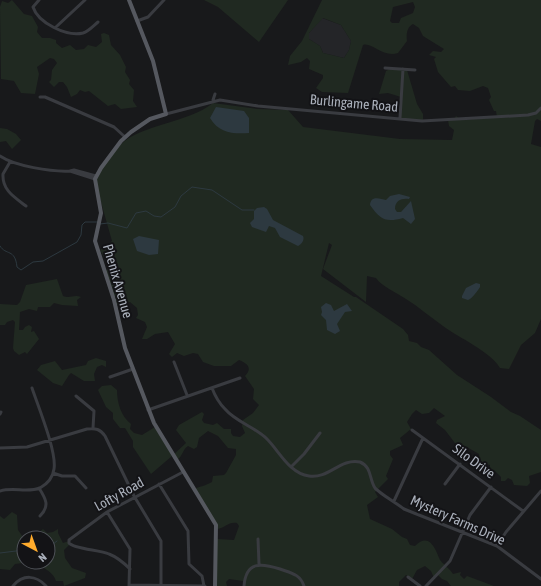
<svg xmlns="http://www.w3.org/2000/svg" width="541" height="586" viewBox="0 0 541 586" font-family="'Asap Condensed',sans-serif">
  <rect width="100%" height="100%" fill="#18191b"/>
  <path fill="#242528" d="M322,18l19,7 10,16 -2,9 -5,8 -21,-5 -3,-7 -11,-7v-6z"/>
  <path fill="#202921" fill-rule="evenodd" d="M12,0l12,14 8,2 6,11 -1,5 5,6h8l6,2v3l6,5 8,-3 6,5 8,-1 4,-4 8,2 6,-5 -1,-8 3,-1 5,2 2,10 9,10 6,12 -1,5 5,8 -1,4 5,6 -1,11 4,6 -16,2 -6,-5 -7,2 -19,-15 -4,1 -5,-2 -3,4 -6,3 -4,-10 -4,-5h-4l-5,5 -5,-5 2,-2 1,-10 5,-7 -3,-4 -4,-1 -13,9 2,7 -4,20 -14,-1 -7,-12 -13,-2 -1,-72 2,-6 6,2z
    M204,0h84l-29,42 -41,-35z
    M322,0h219v121l-4,-2 -2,2 -4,23 10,3v172l-6,14 -14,12 -12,24 -9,-1c-10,-17 -41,-30 -57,-42 -13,-9 -24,-19 -37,-27 -9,-6 -25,-13 -30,-21l-9,-2 -1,26 -43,-33 9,-24 -3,-2 -8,33 33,21h2l47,32 5,6 1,6 8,2 4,4 8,3 28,25 34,22 20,15 9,4 21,14v42l-12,4 1,7 -3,3 -13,-1 -2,-5 -4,-2 -3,3h-4v-4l-7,-7h-4v-5l-10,-3 -1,-8 -14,-8 -7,1 -13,-17 -9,-7 1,-3 8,-4 -11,-8 -5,5 -7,1 -6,-4 -4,4 -5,8 4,7 -11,9 3,7 -13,6v4l3,4 -7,17 2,3 -13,13 3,5 -11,8 3,14 22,10 10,8 5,2 3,6 5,1c15,-15 21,5 25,14 3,4 10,9 13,14l8,-2 -1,3 4,4 3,-3 27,10h-43l-4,-5 -5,-2 -4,-4 -4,3 -3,-7 -6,-5 -8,4 -5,9 -6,-4 -7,7v4h-156v-5l-14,-2 -3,3 1,4h-12l2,-47 17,1 5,-14 -2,-3c-8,-2 -12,5 -20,6l-23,-40c7,-3 11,-3 18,-7l1,-6 11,-1 2,-2 10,-18v-6l-8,-1 -10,-12 -10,-5 -9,7 -2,9 -3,2 -6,-3c-6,4 -5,10 -11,14l-5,-4 -21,18 -18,-27v-6l-8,-13h-5l-7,-9v-6l-7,-6 -8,-17 4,-4 9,-1 6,5c0,13 4,26 14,34l-1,5 4,4 8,2 13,-8 17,29 14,-13 -10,-13 3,-5 23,-13 2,2 -2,6 2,3 9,2 4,-2 7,6h7v4l2,3 7,1 5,-4 -3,-7 1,-6 10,-7 6,-8 -6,-6 1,-10 -9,-13c8,-8 2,-13 -6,-16l-8,6h-17l-11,-4 -5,-8 -5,-1 -9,3 -7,-3 -5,4 -3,-3 6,-10 -7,-12 -13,2 -8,5h-5l5,-12 -2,-5 -9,-4 2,-3 -1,-7 -7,-6 -14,3 -11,-34 5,-3 -10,-18 12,-9 -17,-60c7,-12 16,-27 26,-37 22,-20 67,-21 92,-41l44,6 31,1 15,17 97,12 52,1 2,-10 -5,-4 -1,-6h6l2,-4 5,4 36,-3 -1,-6h-2l-5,-11 2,-3 -3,-9 -5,-2 -13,5 -12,-1 -3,-4 -4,1 -13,-15 -4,-13 2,-2 -7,-2 4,-4 8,1 3,-3 -21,-13 -4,-8 -6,-4c-6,3 -7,10 -6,17l-9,12c-15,5 -26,-11 -35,-8l-15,48 -26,-1 -6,-4 7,-10v-3l-14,-6 1,-8 -3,-3 -6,4 -13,3 2,-9 12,-15zM413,2l2,5 -2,6 -12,5 -2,5h-7l-2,-2 3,-14zM323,18l18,7 10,16 -2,9 -5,8 -21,-5 -3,-7 -11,-7v-6z
    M390,69l17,1 10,34 6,10v7l-23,-2 1,-22 -13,-4 -9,1 7,-23z
    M0,128l7,1 9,5 5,6 -9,9 -6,-8 -6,1z
    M57,279l6,17c7,3 11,-2 18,1l-4,3 1,6 -16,-1 -8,-2 -4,4h-12l-1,4 -8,-2 -9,3 -1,18h4l2,-3 4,-2 3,2 -1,5 3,-1 5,8 -12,15 -2,-2 -6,3 -5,-4 -1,-3 2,-26 -2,-2 -6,2 -2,3h-5v-21l17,1 3,-3 6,-17z
    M96,358l10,3v6l-4,-2 -5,2 -3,7 1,7h-11l-13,-8 -2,2 -7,11 -9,-3 -16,-13 4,-5 14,-4 7,9 24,-5 2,-4z
    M12,512l5,3 1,15 5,7h10l10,-8 4,4 6,-1 5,-3v4l5,10 6,-2 1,3 -6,6 1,8 7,10 14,5 -1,5 -21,8 -1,-5h-7c-3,-10 -12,-11 -18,-19h10v-24h-24v24h7l-16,2 -5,6 -10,-1v-53l4,3z"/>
  <path fill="#2d3940" d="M216,107l28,4 5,7v15c-17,1 -30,0 -39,-15z
    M399,194l11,3 -1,2c-7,-1 -14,1 -14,10l2,3h4l10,-11 4,18 -4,5 -8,-6c-18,5 -23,1 -33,-13 1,-10 10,-6 16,-5l4,-4z
    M264,207l3,2 6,11 30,16c2,4 -2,9 -5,10l-18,-9 -5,-9 -6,-2 -3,6 -14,-5 -2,-4 4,-4v-8l3,-3z
    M139,236l20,4 -1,14 -9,1 -12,-4 -4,-12z
    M476,283l4,1v3c-2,3 -8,12 -12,13l-6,-2v-2l4,-8z
    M326,303l5,2 3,6 13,-7 5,7 -7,1 -8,12 3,7 -5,3 -8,-4 -1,-10 -5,-5 1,-3 -1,-5z"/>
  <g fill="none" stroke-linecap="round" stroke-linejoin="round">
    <path stroke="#2d3940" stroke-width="1" d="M100,224l8,-1 19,5 9,-15 10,-2 8,5 7,1 14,-10 6,-11 11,-9 20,3 30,20h12
      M0,246c6,10 15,2 17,21l4,3 12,-8 10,-1 34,-19 4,-7 1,-10 3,-3h12
      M48,548l9,-7
      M0,553l24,-3"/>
    <path stroke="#393b40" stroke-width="3" d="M39,0l-6,7c5,16 34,30 50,26 6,-2 10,-7 15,-11
      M137,21l11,-4 16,-17
      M56,27l29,-27
      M385,68l30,2
      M40,97h5l69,30 11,10
      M213,100l2,-6
      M166,114l54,-14 38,6 164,15 106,-6 8,-2 5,-5
      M400,118l3,-49
      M0,156c14,10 52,16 70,15
      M10,162l-7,12c-1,16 11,23 23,32
      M95,179l-25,-8 4,-1 22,6
      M174,362l13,33
      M110,377l23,-8
      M212,388c3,8 7,15 13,21 11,13 30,18 42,30 12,12 23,35 42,37 20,3 31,-18 51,-14 12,5 9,17 15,26 4,5 23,16 29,21l93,37 44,33
      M76,396l18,15 -1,17
      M148,410c31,-11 61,-21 92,-32
      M0,414l1,-2
      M412,430l111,81
      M0,448l27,-1 60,-18c9,-1 13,0 18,7l29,60 27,45v44
      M291,467l13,-13 16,-21
      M53,473l9,3h13l11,12
      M159,484l29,47 1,33 13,12 2,10
      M445,484l15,-20
      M39,488c7,11 11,18 1,28
      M0,491c13,-4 28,2 40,-3 7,-4 13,-11 14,-19 3,-17 -16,-63 -22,-81
      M394,501l29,-63
      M107,512l23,37 -1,37
      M258,539l1,25
      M497,546l9,-14 35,-41
      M130,569c-6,-6 -13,-12 -21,-15 -9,-4 -35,-5 -40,-11v-3l38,-28 76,-40
      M408,577l12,9
      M129,585l76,1
      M13,586c10,-12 23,-11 33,0
      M244,586c2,-25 17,-23 36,-17 11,4 20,5 24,17
      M426,586l24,-25 20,-46 21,-28"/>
    <path stroke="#55585f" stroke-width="4" d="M129,0l24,61 13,53 -16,5 -19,13 -10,9 -20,27 -6,11 6,34 -6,28 19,59 11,48 29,75 62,102 -1,61"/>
  </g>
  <g text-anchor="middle" stroke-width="4" stroke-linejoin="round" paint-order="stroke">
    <g font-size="14" fill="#aab0bb" stroke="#131316">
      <text transform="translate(354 103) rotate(5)" y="5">Burlingame Road</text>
      <text transform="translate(118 281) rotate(74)" y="5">Phenix Avenue</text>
      <text transform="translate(474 461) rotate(36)" y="5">Silo Drive</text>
      <text transform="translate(119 494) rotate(-29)" y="5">Lofty Road</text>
      <text transform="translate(458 520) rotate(24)" y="5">Mystery Farms Drive</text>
    </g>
  </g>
  <g transform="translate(36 550) rotate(139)"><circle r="19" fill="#131316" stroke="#4f5258"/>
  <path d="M0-3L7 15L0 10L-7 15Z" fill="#ffab2c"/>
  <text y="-6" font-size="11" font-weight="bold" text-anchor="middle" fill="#aab0bb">N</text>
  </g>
</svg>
